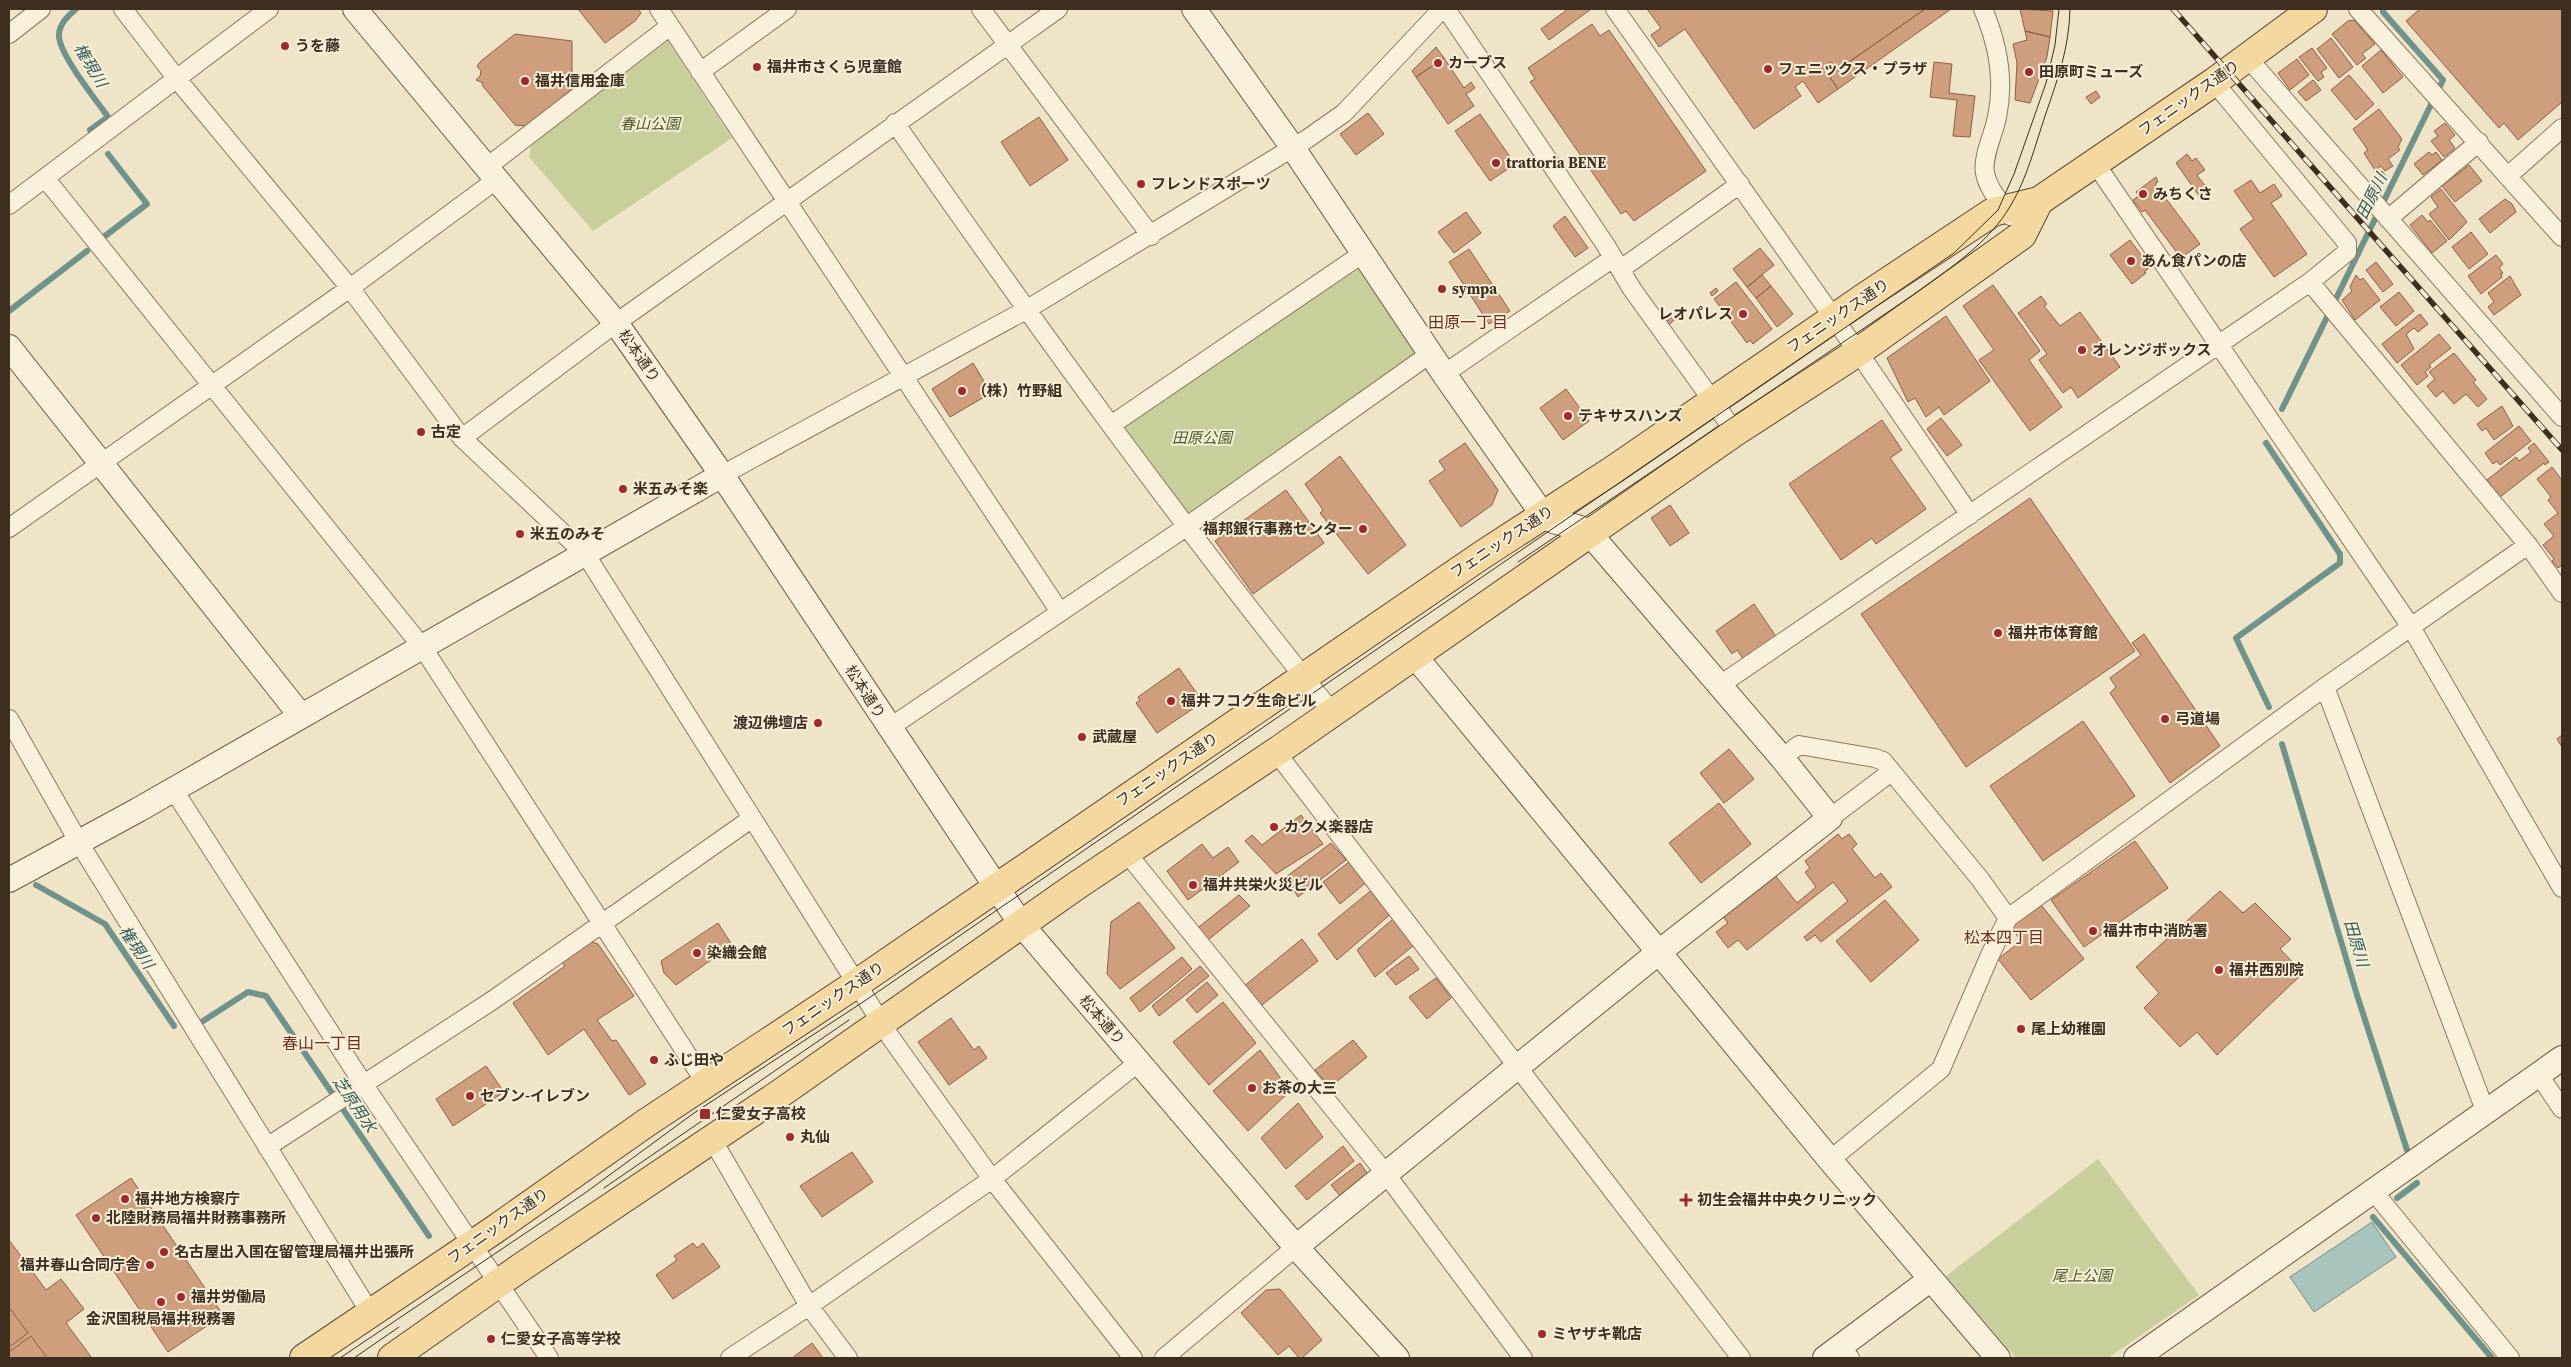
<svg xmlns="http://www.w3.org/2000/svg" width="2571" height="1367" viewBox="0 0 2571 1367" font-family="'Source Serif 4','Noto Sans JP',serif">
  <rect width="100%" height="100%" fill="#f0e4c8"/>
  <path fill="#c9cf9b" d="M668,41l64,97 -139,93 -64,-74 3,-16z
    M1358,269l58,85 -230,164 -67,-92z
    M2098,1159l101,136 -91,63h-92l-70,-82z"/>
  <path fill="#a9c4bc" stroke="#6f938a" d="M2372,1222l24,35 -82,55 -24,-35z"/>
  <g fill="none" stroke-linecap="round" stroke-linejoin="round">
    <path stroke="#6f938a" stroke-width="6" d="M76,9c-8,7 -16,14 -17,25 -2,18 38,67 49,83l-18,13
      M105,236l42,-32 -39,-50
      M9,311l78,-60
      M2282,409l161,-329 -60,-68v-3
      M2266,443l74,111v9l-104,75 33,69
      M2282,744l75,251 50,155
      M36,885l69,39 69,102
      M203,1021l45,-29 18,4 163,240
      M2397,1198l20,-15
      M2373,1217l119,141"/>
  </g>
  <path fill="#cf9f7d" stroke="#8d5f41" d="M578,9h60l3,4 -6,8 -30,22z
    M1568,9h23l-42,31 -8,-11z
    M1647,9h278l-89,62 -5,-9 -8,5 15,22 -20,14 -15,-22 -8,6 6,9 -47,33 -69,-100 -26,18 -8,-12 10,-7z
    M1925,9h26l-113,80 -9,-13z
    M2020,9l33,2 -3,26 -25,-6z
    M2420,9h142v93l-44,38 -14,-17 -5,5 -93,-107z
    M2354,20l21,24 -13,10 4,4 -9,7 -25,-31 16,-13z
    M1592,24l8,12 9,-6 97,141 -72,50 -8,-10 -5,3 -91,-132 5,-3 -7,-11z
    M2025,31l25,6 -3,20 -17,46 -15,-3 2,-37 -4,-19 14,-4z
    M515,34l57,7v48l-46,37 -11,-1 -33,-40 1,-2 -7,-3 4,-4 1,-5 -4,-5 4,-5z
    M2331,38l22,29 -14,11 -22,-29z
    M1436,47l8,11 -28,19 -4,-6z
    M2312,48l15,20 -6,4 3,5 -6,4 -19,-24z
    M2381,50l22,27 -20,16 -21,-27z
    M1444,58l20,30 7,-6 4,6 -9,6 8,12 -26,18 -32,-47z
    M2297,59l12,16 -19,15 -12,-17z
    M1934,62l18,2 -3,29 26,3 -5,41 -17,-1 4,-36 -27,-3z
    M2349,75l25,29 -18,16 -25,-30z
    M2313,80l8,10 -15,11 -8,-9z
    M2096,91l4,6 -9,7 -5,-7z
    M2379,109l23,30 -4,8 2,3 -12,9 5,7 -8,5 -4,-5 -6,4 -11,-17 4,-3 -15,-21z
    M1368,113l16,21 -28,21 -16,-21z
    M1480,114l35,50 -25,17 -35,-50z
    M1039,117l29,43 -38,26 -29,-44z
    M2445,123l10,12 -6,5 6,8 -11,9 -13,-16 7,-5 -4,-5z
    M2429,152l3,3 4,-3 6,8 -19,15 -9,-11z
    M2187,154l5,7 4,-3 9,12 -8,5 12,16 -9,6 -24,-34z
    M2469,165l13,16 -27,21 -13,-16z
    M2382,171l6,8 -12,10 -6,-9z
    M2156,177l2,5 -3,2 45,60 -19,14 -36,-48 -3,2 -9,-12 6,-4 -3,-4z
    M2251,180l9,13 14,-9 8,12 -11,7 36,51 -33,23 -34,-48 14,-10 -20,-28z
    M2441,189l26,33 -18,18 -20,-26 9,-7 -7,-10z
    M2505,199l7,5 4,8 -26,21 -11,-14z
    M1466,212l15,21 -27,20 -16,-21z
    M2422,215l6,7 2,-2 17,21 -15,12 -22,-28z
    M1565,216l23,32 -13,9 -22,-31z
    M2471,232l17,22 -19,15 -17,-22z
    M2130,240l20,27 -6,5 2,1 -14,11 -22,-29z
    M1760,248l14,17 -27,22 -14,-18z
    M1469,249l41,62 -21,13 -40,-62z
    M2496,255l7,9 -4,4 4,5 -2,1 1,3 -21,17 -13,-18z
    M2376,262l17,22 -10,8 -17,-22z
    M1762,275l9,11 -15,12 -9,-11z
    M2356,275l4,5 3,-2 17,22 -25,20 -13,-20 10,-9 -2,-4z
    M2510,276l11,19 -27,20 -6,-8 6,-5 -6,-9z
    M1736,282l36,47 -19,15 -3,-4 -3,3 -33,-44z
    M1993,285l47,66 -11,9 33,47 -32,24 -51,-71 15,-10 -31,-44z
    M1771,286l22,28 -16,13 -21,-29z
    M1716,288l2,3 -6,5 -2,-3z
    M2399,292l15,19 -18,15 -16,-19z
    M2041,296l6,8 -3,2 16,20 20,-14 40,55 -42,31 -7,-11 -8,6 -24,-33 8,-6 -29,-41z
    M2420,314l8,10 -10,8 -4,-4 -8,6 8,15 -17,14 -15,-19z
    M1673,316l2,3 -6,6 -3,-3z
    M1946,316l44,65 -46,34 -5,-8 -13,10 -11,-19 -7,4 -21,-44z
    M2439,334l12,14 -22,17 2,2 -6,5 3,4 -11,9 -16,-20z
    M2454,353l22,27 -3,2 14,17 -9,8 -12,-13 -12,10 -11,-13 -7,6 -9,-11 8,-7 -6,-7z
    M973,363l18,30 -41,24 -18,-28z
    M1566,389l23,32 -26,19 -23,-32z
    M2502,406l11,20 -19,14 -8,-12 -4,3 -5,-7z
    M1941,418l21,27 -15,11 -20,-27z
    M1882,420l20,30 -12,8 36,51 -50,35 -4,-6 -31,22 -52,-76z
    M2519,426l12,15 -31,24 -3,-4 -4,3 -8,-11z
    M1465,443l33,47 -6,15 -31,22 -32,-46 16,-11 -6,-9z
    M2534,443l15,19 -4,3 -1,-2 -44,34 -13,-17 29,-23 3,4 12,-9 -3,-4z
    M1340,456l66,89 -38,29 -48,-61 3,-3 -18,-26z
    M2552,467l10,13v85l-4,3 -6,-7 2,-2 -11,-14 11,-9 -10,-12 14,-11 -10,-13 3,-3 -14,-18z
    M1286,490l38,53 -71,51 -38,-53z
    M2030,498l105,153 -169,116 -105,-153z
    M1670,505l19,28 -19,13 -19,-28z
    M1754,604l23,34 -33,22 -7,-10 -5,4 -16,-23z
    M2144,634l76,112 -50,37 -60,-90 6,-6 -6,-9 31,-23 -9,-12z
    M1179,668l24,34 -46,31 -21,-30 4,-3 -2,-3z
    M2083,721l52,75 -92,65 -53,-75z
    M2562,735v12l-5,-8z
    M1729,749l25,30 -30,24 -24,-30z
    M1719,803l32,41 -50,39 -32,-40z
    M1301,815l22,29 -47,30 -31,-33 7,-6 10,10z
    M1838,834l4,5 7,-5 8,10 -5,5 23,29 6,-5 11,14 -71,55 -6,-7 -8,6 -3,-4 44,-36 -15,-19 -86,68 -9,-10 -10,8 -12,-16 12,-9 -6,-8 52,-41 23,29 19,-16 -11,-15 5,-4 -5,-7z
    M2135,841l33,47 -84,59 -33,-47z
    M1331,843l15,17 -48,37 -12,-20z
    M1202,844l11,14 15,-11 11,15 -51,38 -21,-29z
    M1353,859l16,21 -29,24 -17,-22z
    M1374,888l19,24 -56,48 -19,-26z
    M2220,891l23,22 12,-10 36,36 -11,10 23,24 -86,82 -20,-23 -17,15 -36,-39 15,-15 -23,-26z
    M1239,895l11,11 -42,34 -13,-10z
    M1885,900l34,40 -48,42 -35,-41z
    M2038,901l46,58 -53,41 -33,-41 23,-18 -12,-17z
    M1139,902l36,46 -55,41 -13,-15 4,-52z
    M1393,919l21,26 -39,32 -18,-27z
    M718,923l14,22 -56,40 -12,-12 -3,-12z
    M1302,939l16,22 -60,47 -15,-21z
    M591,942l7,2 36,52 -37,24 15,21 4,-1 30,44 -17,11 -45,-66 -36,26 -35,-52 52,-37 -3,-4z
    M1409,956l10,13 -23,16 -10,-12z
    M1182,957l10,12 -52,43 -10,-14z
    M1200,966l9,10 -50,40 -7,-10z
    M1436,978l15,20 -24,21 -18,-22z
    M1207,982l11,13 -21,18 -11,-13z
    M1223,1002l33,41 -47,42 -36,-43z
    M951,1018l23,32 5,-4 8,12 -38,27 -31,-43z
    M1353,1040l14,17 -37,30 -15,-17z
    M1260,1050l30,41 -42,40 -35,-40z
    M486,1066l18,26 -51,34 -17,-27z
    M1298,1103l25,34 -37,32 -25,-31z
    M1343,1146l11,15 -47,39 -12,-14z
    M852,1152l21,30 -51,35 -22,-31z
    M1360,1163l11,16 -26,23 -14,-17z
    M131,1178l92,137 -55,37 -92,-137z
    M9,1240l37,50 15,-11 23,30 -18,14 26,35h-83z
    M693,1243l4,5 6,-5 17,24 -47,32 -17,-24 21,-15 -3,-4z
    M1280,1289l42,51 -20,18h-3l-10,-12 -11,9 -37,-42 25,-23z
    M9,1307l19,26 -19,14z
    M31,1336l16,22h-38v-6z
    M812,1343l11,15h-31z"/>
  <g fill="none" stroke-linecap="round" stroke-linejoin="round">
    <g stroke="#8d765c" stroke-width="20">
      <path id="street" d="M123,9l54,70 173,209 112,150 124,117 305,483 101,141 141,179
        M659,9l401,603
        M981,9l170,227
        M1446,9l159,235 27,45 103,143
        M1615,9l250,353 105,153
        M1983,9c15,35 22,70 14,108 -3,17 -15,39 -12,56 3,17 16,29 25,43
        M2358,9l204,228
        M9,34l32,-25
        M2247,57l315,360
        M700,72l87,-63
        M895,123c140,201 283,399 437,589
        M2095,163l316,464 151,261
        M487,167l183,-141
        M2508,176l54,-48
        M45,178l378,470 284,437
        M9,205l260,-196
        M2388,219l91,-77
        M1621,269l119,-85
        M2310,282l218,263 34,48
        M1444,374l169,-116
        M1111,425l251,-171
        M462,438l154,-115 442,-314
        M722,475l304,-165 281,-171 37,-26 98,-104
        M9,528l341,-240 146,-108
        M1720,685l590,-403 37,-30v-9l-133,-161
        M2325,687l161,426
        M9,719l69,122 293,473
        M889,728l297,-201 244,-173
        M1276,752l465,606
        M1782,758l17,-13 76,13 8,3 97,118 28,39
        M173,789l191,296 185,273
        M1830,818l61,-46
        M1126,852l260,322 137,184
        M2539,1075l23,34
        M712,1139l97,167 39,52
        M267,1147l226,-147 258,-181
        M1830,1160l111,-91 49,-114 18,-37 317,-231 203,-142
        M2374,1192l136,166
        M1840,1346l10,12
        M730,1358l79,-52 183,-127 147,-117
        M1164,1358l132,-111"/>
    </g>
    <g stroke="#6f573f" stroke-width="26">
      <path id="secondary" d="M355,9l261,314 106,152 299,449 275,323 101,111
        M1194,9l99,139 151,226 99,141c14,12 34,7 47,19l192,224 48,60 -171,134 -363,295
        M9,347l292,369
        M1414,655l416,505 168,198
        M9,880l129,-70 584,-335
        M1825,1358l106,-79
        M2136,1358l426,-300"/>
    </g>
    <g stroke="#5b4430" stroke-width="30">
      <path id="primary" d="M304,1358l190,-128 152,-107 210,-139 626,-429 131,-85 256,-176 124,-82 46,-11 175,-119 99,-73
        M392,1358l128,-90 258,-173 298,-209 200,-134 459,-320 123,-80 164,-117 17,-34"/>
    </g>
    <use href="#street" stroke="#faf1dc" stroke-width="18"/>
    <use href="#secondary" stroke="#faf1dc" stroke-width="24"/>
    <use href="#primary" stroke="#f3d9a0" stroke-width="28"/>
    <path stroke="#3d2e20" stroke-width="1" d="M1518,562l398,-269c34,-25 73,-50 95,-88 16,-27 24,-59 34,-89 13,-38 24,-67 25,-107
      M604,1188l245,-168
      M340,1358l245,-165 109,-80 172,-113 1088,-747 44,-43 16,-36 32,-91 9,-38 4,-36
      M354,1358l45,-31"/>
    <g stroke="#3d2e20" stroke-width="5.5">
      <path id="rail" d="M2173,9l389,441"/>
    </g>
    <use href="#rail" stroke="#f7eed8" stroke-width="4" stroke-dasharray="11" stroke-linecap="butt"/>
  </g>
  <g fill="#9e2a2b" stroke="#f7eed8" stroke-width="2">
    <circle cx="285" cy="46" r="5"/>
    <circle cx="1438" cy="63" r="5"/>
    <circle cx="757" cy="67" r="5"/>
    <circle cx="1768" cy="69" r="5"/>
    <circle cx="2029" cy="72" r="5"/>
    <circle cx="525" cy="81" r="5"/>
    <circle cx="1496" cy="163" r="5"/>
    <circle cx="1141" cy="184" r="5"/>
    <circle cx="2143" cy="194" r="5"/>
    <circle cx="2131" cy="261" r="5"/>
    <circle cx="1442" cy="289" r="5"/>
    <circle cx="1743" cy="314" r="5"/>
    <circle cx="2082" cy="350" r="5"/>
    <circle cx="962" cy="391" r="5"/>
    <circle cx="1568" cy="416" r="5"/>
    <circle cx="421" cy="432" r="5"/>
    <circle cx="623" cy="489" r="5"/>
    <circle cx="1363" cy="529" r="5"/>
    <circle cx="520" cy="534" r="5"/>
    <circle cx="1998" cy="633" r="5"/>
    <circle cx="1171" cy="701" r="5"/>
    <circle cx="2165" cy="719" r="5"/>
    <circle cx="818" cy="723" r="5"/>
    <circle cx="1082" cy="737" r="5"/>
    <circle cx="1274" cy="827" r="5"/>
    <circle cx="1193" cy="885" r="5"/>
    <circle cx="2093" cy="931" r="5"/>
    <circle cx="697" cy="953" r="5"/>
    <circle cx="2219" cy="970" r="5"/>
    <circle cx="2021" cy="1029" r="5"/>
    <circle cx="654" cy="1060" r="5"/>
    <circle cx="1252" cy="1088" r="5"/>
    <circle cx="470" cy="1096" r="5"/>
    <rect x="699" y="1108" width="12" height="12" rx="2.5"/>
    <circle cx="790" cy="1137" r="5"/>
    <circle cx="125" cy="1199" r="5"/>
    <path d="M1683.5 1192.5h5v5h5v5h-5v5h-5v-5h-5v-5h5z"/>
    <circle cx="96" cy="1218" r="5"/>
    <circle cx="164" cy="1252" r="5"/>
    <circle cx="150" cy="1265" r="5"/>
    <circle cx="181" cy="1297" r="5"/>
    <circle cx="161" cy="1302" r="5"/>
    <circle cx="1542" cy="1334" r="5"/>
    <circle cx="491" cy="1339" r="5"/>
  </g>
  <g text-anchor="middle" stroke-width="4" stroke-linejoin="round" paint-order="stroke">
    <g font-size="15" font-weight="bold" fill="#3d2e20" stroke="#f7eed8" text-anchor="start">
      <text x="295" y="51">うを藤</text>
      <text x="1448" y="68">カーブス</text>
      <text x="767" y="72">福井市さくら児童館</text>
      <text x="1778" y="74">フェニックス・プラザ</text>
      <text x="2039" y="77">田原町ミューズ</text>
      <text x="535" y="86">福井信用金庫</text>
      <text x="1506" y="168">trattoria BENE</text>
      <text x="1151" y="189">フレンドスポーツ</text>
      <text x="2153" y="199">みちくさ</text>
      <text x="2141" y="266">あん食パンの店</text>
      <text x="1452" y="294">sympa</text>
      <text x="1733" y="319" text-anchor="end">レオパレス</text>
      <text x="2092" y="355">オレンジボックス</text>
      <text x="972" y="396">（株）竹野組</text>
      <text x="1578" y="421">テキサスハンズ</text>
      <text x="431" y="437">古定</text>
      <text x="633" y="494">米五みそ楽</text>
      <text x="1353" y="534" text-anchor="end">福邦銀行事務センター</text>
      <text x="530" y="539">米五のみそ</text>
      <text x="2008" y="638">福井市体育館</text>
      <text x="1181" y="706">福井フコク生命ビル</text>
      <text x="2175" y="724">弓道場</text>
      <text x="808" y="728" text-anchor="end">渡辺佛壇店</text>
      <text x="1092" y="742">武蔵屋</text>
      <text x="1284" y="832">カクメ楽器店</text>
      <text x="1203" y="890">福井共栄火災ビル</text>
      <text x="2103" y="936">福井市中消防署</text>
      <text x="707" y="958">染織会館</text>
      <text x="2229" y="975">福井西別院</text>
      <text x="2031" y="1034">尾上幼稚園</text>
      <text x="664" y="1065">ふじ田や</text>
      <text x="1262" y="1093">お茶の大三</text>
      <text x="480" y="1101">セブン-イレブン</text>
      <text x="716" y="1119">仁愛女子高校</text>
      <text x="800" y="1142">丸仙</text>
      <text x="135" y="1204">福井地方検察庁</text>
      <text x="1697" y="1205">初生会福井中央クリニック</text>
      <text x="106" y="1223">北陸財務局福井財務事務所</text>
      <text x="174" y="1257">名古屋出入国在留管理局福井出張所</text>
      <text x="140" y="1270" text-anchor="end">福井春山合同庁舎</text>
      <text x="191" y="1302">福井労働局</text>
      <text x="161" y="1324" text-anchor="middle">金沢国税局福井税務署</text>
      <text x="1552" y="1339">ミヤザキ靴店</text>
      <text x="501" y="1344">仁愛女子高等学校</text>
    </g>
    <g font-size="15" fill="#3d2e20" stroke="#f7eed8">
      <text transform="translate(2189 98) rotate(-35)" y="5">フェニックス通り</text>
      <text transform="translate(1838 316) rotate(-34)" y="5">フェニックス通り</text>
      <text transform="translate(639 356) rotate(55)" y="5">松本通り</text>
      <text transform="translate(1502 542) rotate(-33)" y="5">フェニックス通り</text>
      <text transform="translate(865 692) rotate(57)" y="5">松本通り</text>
      <text transform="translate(1167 770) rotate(-34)" y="5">フェニックス通り</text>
      <text transform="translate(833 999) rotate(-34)" y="5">フェニックス通り</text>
      <text transform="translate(1102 1020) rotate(49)" y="5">松本通り</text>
      <text transform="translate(498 1226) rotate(-35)" y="5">フェニックス通り</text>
    </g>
    <g font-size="15" font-style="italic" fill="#4d5a26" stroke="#f7eed8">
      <text x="650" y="129">春山公園</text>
      <text x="1202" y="443">田原公園</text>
      <text x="2082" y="1281">尾上公園</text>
    </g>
    <g font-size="16" font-style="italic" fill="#2f5d5a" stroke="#f7eed8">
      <text transform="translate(91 65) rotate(59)" y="6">権現川</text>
      <text transform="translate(2371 196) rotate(-64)" y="6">田原川</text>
      <text transform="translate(2357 943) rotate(73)" y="6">田原川</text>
      <text transform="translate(137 947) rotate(56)" y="6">権現川</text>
      <text transform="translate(355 1104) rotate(56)" y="6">芝原用水</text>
    </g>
    <g font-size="16" fill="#6b2e1e" stroke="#f7eed8">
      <text x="1468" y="328">田原一丁目</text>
      <text x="2004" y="943">松本四丁目</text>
      <text x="322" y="1049">春山一丁目</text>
    </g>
  </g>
  <rect width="2571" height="1367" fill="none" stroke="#3d2e20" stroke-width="20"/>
</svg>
